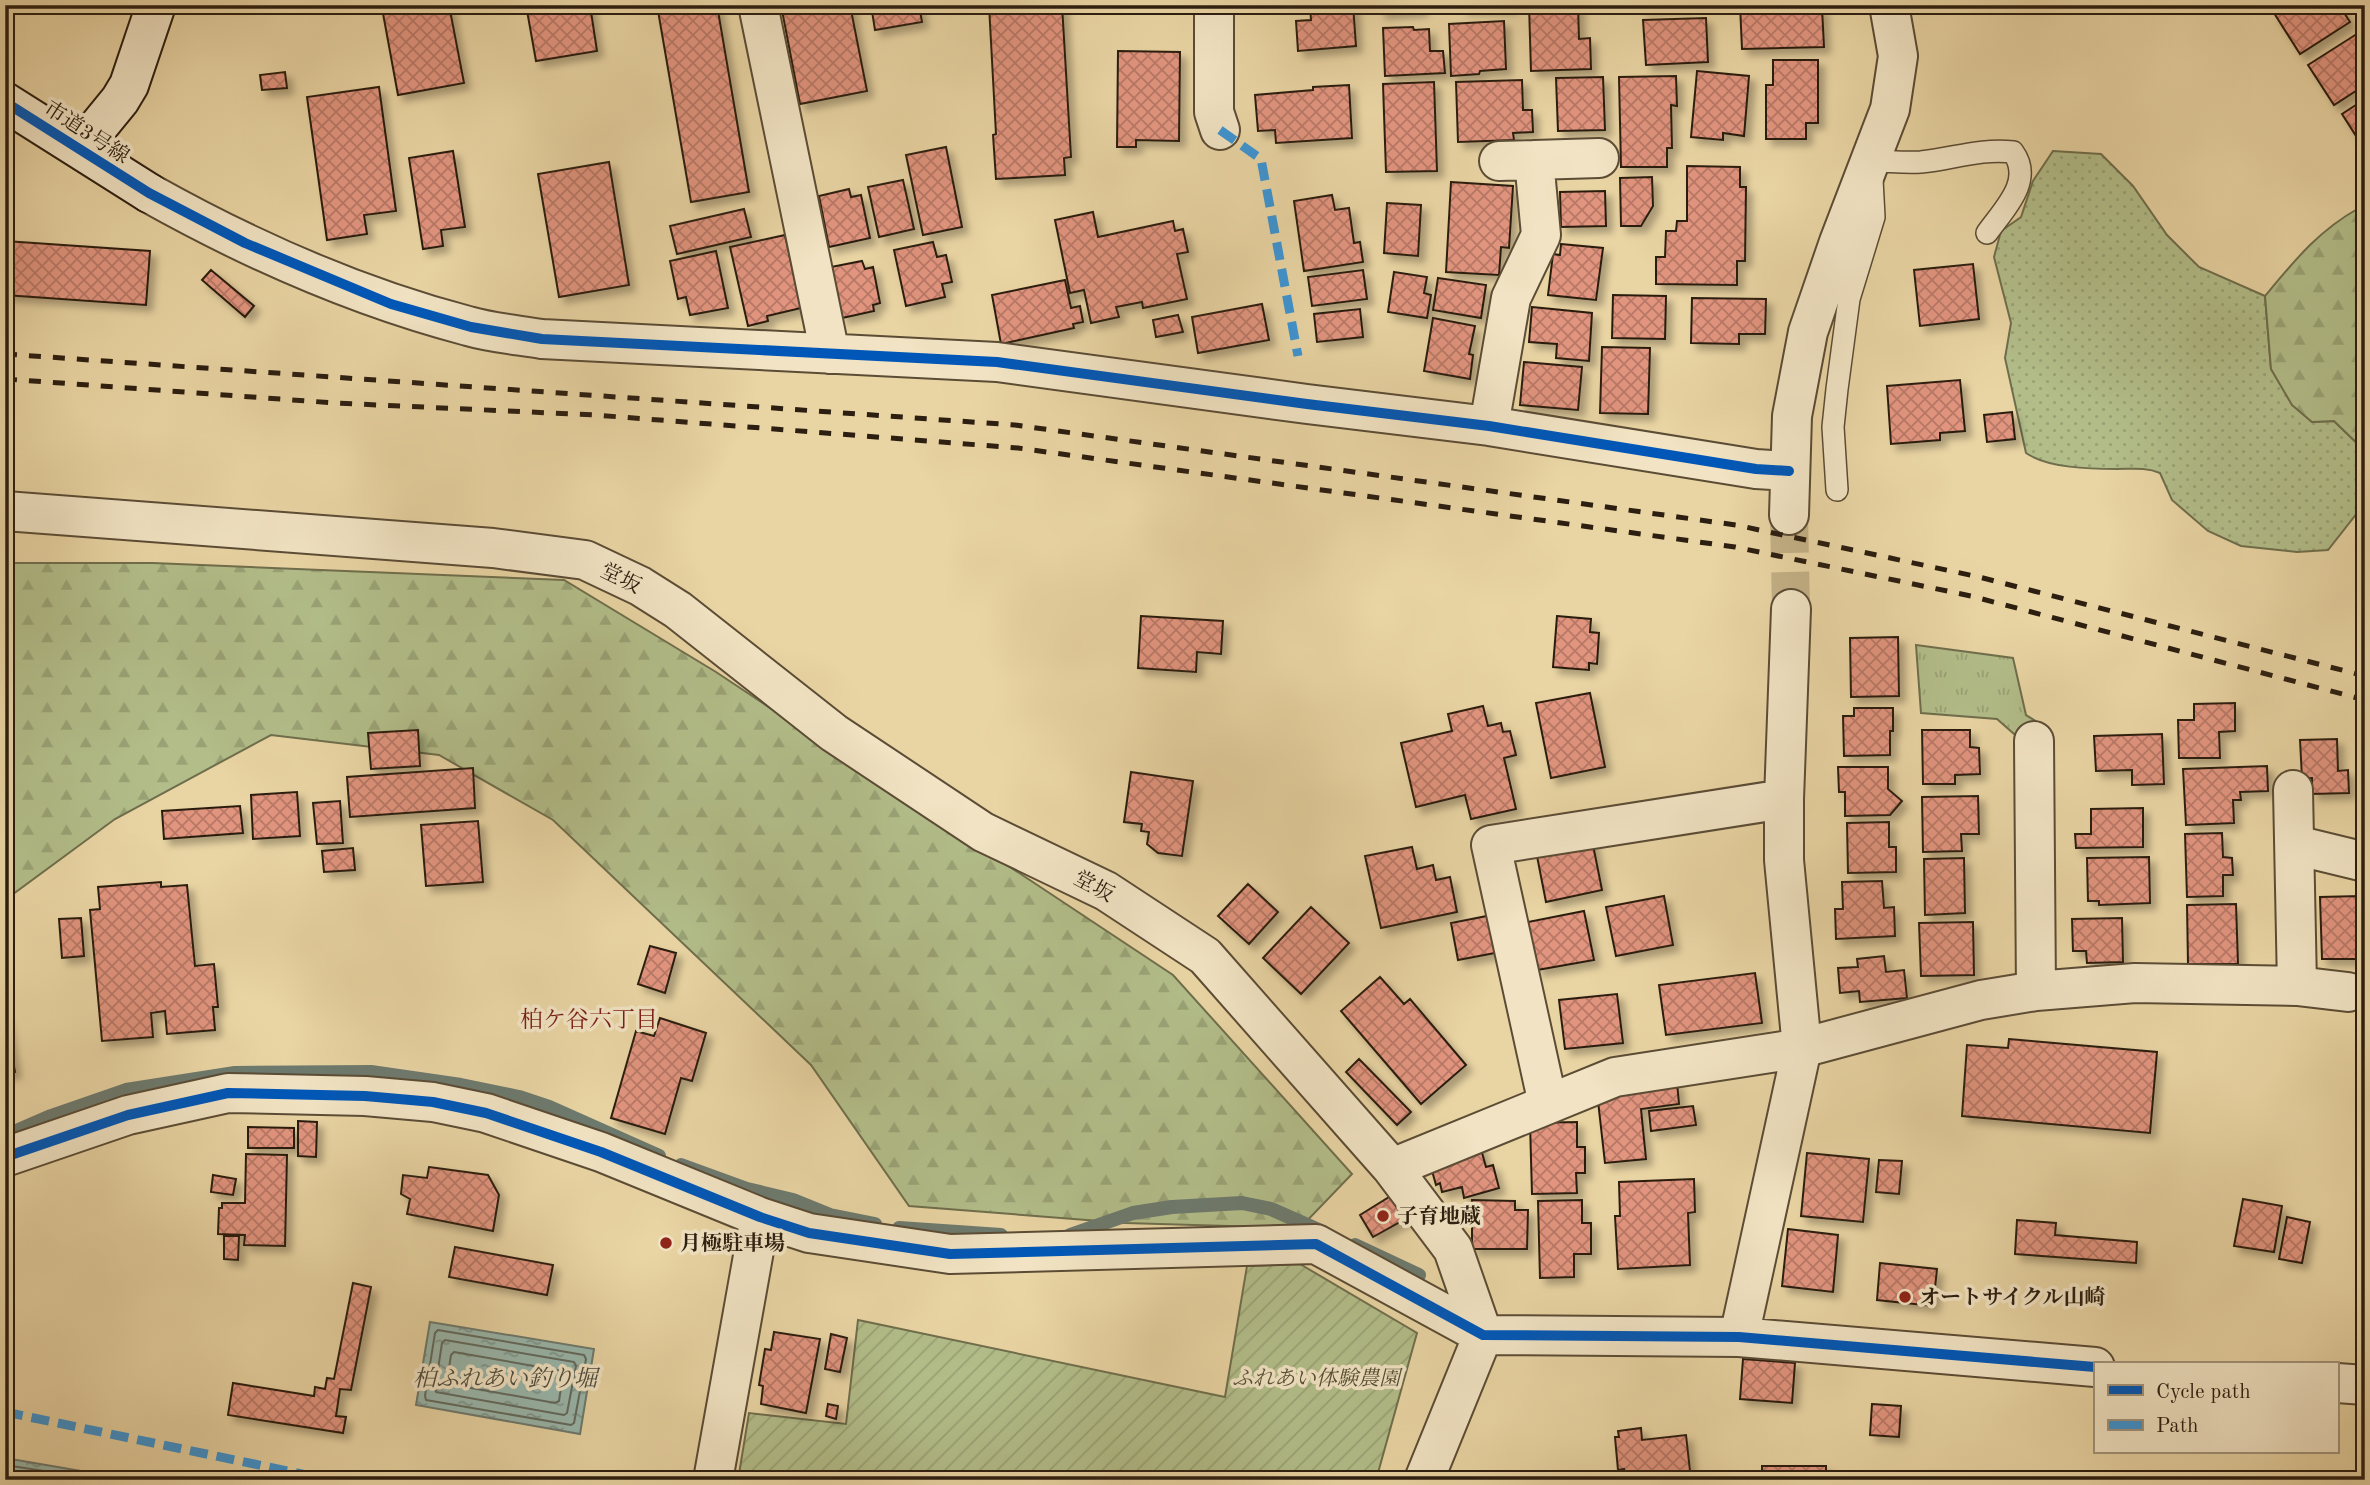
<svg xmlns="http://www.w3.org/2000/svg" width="2370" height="1485" viewBox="0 0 2370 1485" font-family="'Old Standard TT','Noto Serif JP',serif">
  <defs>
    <pattern id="grass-dots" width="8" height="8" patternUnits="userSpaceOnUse" patternTransform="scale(1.75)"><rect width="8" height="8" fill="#b2bd89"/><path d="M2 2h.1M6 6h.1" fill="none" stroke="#99a275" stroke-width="1.8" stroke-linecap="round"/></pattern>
    <pattern id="forest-firs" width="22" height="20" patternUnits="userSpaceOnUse" patternTransform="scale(1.75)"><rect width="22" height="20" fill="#b2bd89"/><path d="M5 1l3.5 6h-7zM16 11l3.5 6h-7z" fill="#99a275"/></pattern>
    <pattern id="park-tufts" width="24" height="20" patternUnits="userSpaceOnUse" patternTransform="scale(1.75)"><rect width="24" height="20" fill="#b2bd89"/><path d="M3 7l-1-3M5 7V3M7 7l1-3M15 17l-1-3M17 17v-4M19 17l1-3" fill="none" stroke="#99a275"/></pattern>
    <pattern id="garden-furrows" width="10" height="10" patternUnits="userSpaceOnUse" patternTransform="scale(1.75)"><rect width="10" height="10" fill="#b2bd89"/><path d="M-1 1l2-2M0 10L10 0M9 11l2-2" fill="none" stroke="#99a275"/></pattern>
    <pattern id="water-ripples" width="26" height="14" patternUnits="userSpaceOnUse" patternTransform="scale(1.75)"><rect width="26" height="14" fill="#99b7ac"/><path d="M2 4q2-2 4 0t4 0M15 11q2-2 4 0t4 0" fill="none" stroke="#7d948b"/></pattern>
    <pattern id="building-cross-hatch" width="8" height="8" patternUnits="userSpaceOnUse" patternTransform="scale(1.75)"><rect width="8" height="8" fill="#e1947e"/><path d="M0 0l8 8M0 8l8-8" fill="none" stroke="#b77866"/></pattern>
    <filter id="shadow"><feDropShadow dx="6" dy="6" stdDeviation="3.5" flood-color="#0004"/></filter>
  </defs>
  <rect width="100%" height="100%" fill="#e9d4a3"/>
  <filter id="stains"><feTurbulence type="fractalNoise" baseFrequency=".00286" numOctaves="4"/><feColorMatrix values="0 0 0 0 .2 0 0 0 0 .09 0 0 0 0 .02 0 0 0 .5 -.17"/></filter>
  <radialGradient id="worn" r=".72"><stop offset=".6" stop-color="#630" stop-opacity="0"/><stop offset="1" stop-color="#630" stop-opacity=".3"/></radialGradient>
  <path fill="url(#grass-dots)" stroke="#6f6e4c" stroke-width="2" d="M2053,151l48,3 32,32 34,49 32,32 66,29 6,73 22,36 19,17 22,-1 31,30v52l-37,47 -31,2 -56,-6 -33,-15 -36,-31 -12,-27c-14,-6 -28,-4 -43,-4 -27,0 -69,-1 -91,-16l-21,-95 6,-35 -17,-66 7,-26 20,-14 12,-36z"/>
  <path fill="url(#forest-firs)" stroke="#6f6e4c" stroke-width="2" d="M2359,208l6,4v236h-3l-28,-27 -22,1 -20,-17 -21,-36 -6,-73c30,-36 53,-65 94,-88z
    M5,563h148l411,17 152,92 457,303 179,199 -52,54 -175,-5 -216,-17 -98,-141 -258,-245 -114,-65 -168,-20 -156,84 -110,81z"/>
  <path fill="url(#park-tufts)" stroke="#6f6e4c" stroke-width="2" d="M1916,645l97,13 13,57 19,12 -23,14 -25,-22 -76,-6z"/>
  <path fill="url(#garden-furrows)" stroke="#6f6e4c" stroke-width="2" d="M1300,1264l117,69 -41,147h-638l11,-67 97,11 12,-104 367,77 22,-131z"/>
  <path fill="url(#water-ripples)" stroke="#6d7a6e" stroke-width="2" d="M430,1322l164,27 -14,85 -164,-29z
    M5,1458l76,13 69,9h-145z"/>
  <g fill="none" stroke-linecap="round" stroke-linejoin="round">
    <path stroke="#626a5e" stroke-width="2" d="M438,1330l146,25 2,4 -12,64 -3,2 -145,-25 -1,-4 10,-63z
      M445,1340l129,22 2,4 -9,47 -3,2 -128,-23 -1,-3 7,-46z
      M454,1352l108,19 1,3 -4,27 -4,2 -106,-19 -2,-3 4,-26z
      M5,1465l98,15"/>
    <path stroke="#6d7a6e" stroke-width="14" d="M5,1136l46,-20 75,-26 109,-17 136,-1 90,13 58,12 30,10 110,49
      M681,1165l66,24 46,11 37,15 45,9
      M899,1228l102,7
      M1070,1235l63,-22 39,-6 70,-4 29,6 52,23
      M1355,1245l64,30"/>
  </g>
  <path fill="url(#building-cross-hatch)" stroke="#2c1e10" stroke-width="2" filter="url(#shadow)" d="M395,5h54l15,78 -66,12 -16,-87z
    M526,5h64l7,46 -61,10z
    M657,5h60l32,187 -58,10z
    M781,5h69l17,86 -67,13z
    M871,5h48l3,17 -47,8z
    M989,5h73l9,152 -7,1 1,17 -69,4 -3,-44 3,-1z
    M1310,5h43l3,41 -58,5 -2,-30 15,-1z
    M1379,5h42v5l-41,3z
    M1462,5h49v3h-49z
    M1529,5h49l1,34 11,-1 1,31 -60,2z
    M1640,5h46v1l-45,2z
    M1740,5h35v4l47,-1 2,39 -82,2z
    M2286,5h53l11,17 -50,32 -26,-41z
    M1706,18l2,44 -62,3 -3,-45z
    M1504,21l2,48 -26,2 -1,3 -28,2 -2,-52z
    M1413,27l1,3 15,-1 1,22h13l2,22 -60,3 -2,-48z
    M2363,30l2,3v52l-31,20 -26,-40z
    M1118,51l62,1 -1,89 -43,-1v7h-19z
    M1773,60h45v63h-12v16h-40v-54h7z
    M1697,71l52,5 -5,60 -21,-3v7l-32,-3z
    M285,72l2,16 -25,2 -2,-15z
    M1676,76l1,30 -6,-1 1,43h-5v19h-46l-2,-90z
    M1603,77l2,53 -47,1 -2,-53z
    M1522,80l1,30h9l1,22 -20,1 1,7 -56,2 -2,-60z
    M1434,82l3,89 -51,1 -3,-88z
    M1349,85l3,53 -76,5 -1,-13 -17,1 -3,-36 58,-5v-3z
    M379,87l17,124 -32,4 3,19 -40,6 -20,-143z
    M2365,99v51l-23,-36z
    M946,147l16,80 -39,8 -17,-80z
    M453,151l12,76 -24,3 2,16 -20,3 -14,-91z
    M609,162l20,123 -70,12 -21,-123z
    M1687,166l53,1v20h6l-1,74h-8v24l-81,-1v-27h9l1,-26h10l1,-10h10z
    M1652,177l1,29 -12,20h-20l-1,-48z
    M903,180l11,49 -35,8 -11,-50z
    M1451,182l62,4 -4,62 -8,-1 -2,28 -53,-3z
    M849,189l2,8 10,-2 9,43 -41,9 -10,-51z
    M1605,191l1,35 -45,1 -1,-35z
    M1332,195l3,15 14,-2 5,35 6,-1 3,20 -59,9 -10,-70z
    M1387,203l34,2 -3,51 -34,-3z
    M744,209l7,28 -74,17 -7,-28z
    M1093,212l5,25 75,-16 2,10 8,-2 5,23 -11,2 10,45 -44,9 -1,-6 -26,5 3,10 -28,6 -7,-33 -14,3 -15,-73z
    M785,235l16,73 -34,8 1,5 -20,5 -18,-79z
    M5,241l145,10 -4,54 -141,-10z
    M933,242l4,15 9,-2 6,27 -10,2 3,13 -39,9 -12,-56z
    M1561,244l42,4 -7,52 -48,-5 5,-41 7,1z
    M716,251l12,57 -38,7 -4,-18 -8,2 -8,-38z
    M862,261l3,8 8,-2 7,36 -7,2 1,6 -32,7 -11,-51z
    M1973,264l6,55 -59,7 -6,-56z
    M211,270l43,36 -9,11 -43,-37z
    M1363,270l4,29 -55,7 -4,-29z
    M1394,272l33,5 -3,16 7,2 -4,23 -39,-6z
    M1438,278l48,7 -5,33 -48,-8z
    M1065,280l6,28 9,-2 3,16 -10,2 1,4 -73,16 -9,-49z
    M1613,295l53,1 -1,43 -53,-1z
    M1692,298l74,1 -1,35h-26v10l-48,-1z
    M1262,304l7,36 -71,13 -6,-36z
    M1532,307l60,6 -3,48 -33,-3 1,-14 -28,-2z
    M1360,309l3,28 -46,5 -3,-28z
    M1178,315l5,17 -27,5 -3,-17z
    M1433,318l42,8 -6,28 4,1 -3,24 -46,-8z
    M1602,347l48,1 -2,66 -48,-1z
    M1524,362l58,5 -4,43 -58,-5z
    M1960,380l5,51 -25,2v7l-49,4 -4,-58z
    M2012,412l3,27 -28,3 -3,-27z
    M2365,571v27l-8,-3z
    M1141,616l82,5 -2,33 -24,-2 -1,20 -58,-4z
    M1557,616l34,3 -1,13 9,1 -2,31 -8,-1v7l-36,-3z
    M1898,637l1,59 -48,1 -1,-59z
    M1590,693l15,74 -54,11 -15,-75z
    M2235,703v28l-16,1 1,26h-41l-1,-38h16v-16z
    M1483,706l5,20 13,-3 2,9 7,-1 6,24 -12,3 12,51 -45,10 -6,-24 -49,12 -15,-64 51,-12 -4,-17z
    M1854,708h39v23h-3v24l-46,1 -1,-40h11z
    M418,730l2,36 -49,3 -3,-36z
    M1922,730h48v17l9,1 1,26 -25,1v9h-32z
    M2162,734l2,50 -32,1v-15l-36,1 -2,-35z
    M2337,739l1,32 10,-1 1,23 -37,1v-16h-10l-2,-38z
    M2267,766l1,25 -28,1 1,8h-8l1,23 -48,2 -3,-56z
    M1838,767h50v22l14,12 -12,14 -45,1v-24h-6z
    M473,768l2,40 -125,9 -3,-40z
    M1131,772l62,9 -11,75 -24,-3 -11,-9 2,-12 -8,-1 1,-7 -18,-2z
    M297,792l3,44 -47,3 -2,-44z
    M1978,796l1,38h-18l1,17 -39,1 -1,-55z
    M340,801l3,42 -26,1 -4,-41z
    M240,806l3,27 -79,6 -2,-28z
    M2143,808v39l-67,1 -1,-14h16v-25z
    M478,821l5,61 -57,4 -5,-61z
    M1889,822v25h7v25l-48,1 -1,-50z
    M2222,833l1,24 9,1 1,17h-10v21l-36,1 -2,-63z
    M1592,840l10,50 -56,12 -10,-51z
    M1412,847l5,22 16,-4 3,15 14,-3 7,35 -76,16 -16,-72z
    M353,848l2,22 -31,2 -2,-21z
    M2149,857l1,46 -51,2v-4h-11l-1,-43z
    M1964,858l1,55 -40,2 -1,-56z
    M1882,881l2,27 10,-1 1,29 -59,3 -1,-30h8l-1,-27z
    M161,882v5l26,-2 8,81 19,-2 4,43h-5l2,23 -48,4 -2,-23 -14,2 2,24 -51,4 -12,-131 10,-1 -2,-22z
    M1248,884l30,28 -29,32 -31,-28z
    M1664,896l9,49 -57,11 -10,-49z
    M2360,896l1,63h-39l-2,-62z
    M2236,904l2,60h-50l-1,-59z
    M1311,907l38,36 -48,51 -38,-36z
    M1584,911l10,49 -57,10 -9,-48z
    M1487,916l8,37 -37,7 -7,-37z
    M81,918l3,38 -22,2 -3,-39z
    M2122,918l1,44 -36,1 -1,-12h-13l-1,-32z
    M1973,922l1,53 -53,1 -2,-53z
    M650,946l26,7 -11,40 -27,-9z
    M1884,956l2,16 18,-2 3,28 -47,4 -1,-11 -19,2 -2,-25 20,-1 -1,-8z
    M1755,973l7,50 -96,12 -7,-50z
    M1380,977l24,27 6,-5 56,66 -45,39 -80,-93z
    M1617,994l6,49 -58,6 -6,-49z
    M5,1015l10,57 -10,2z
    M660,1018l46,15 -14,48 -11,-3 -16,56 -54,-16 25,-87 18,5z
    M2009,1039l148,13 -7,81 -188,-17 5,-71 41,3z
    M1359,1059l52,53 -14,13 -51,-53z
    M1677,1082l2,22 -38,5 5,50 -41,4 -8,-71z
    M1693,1106l3,19 -45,6 -2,-20z
    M298,1121l19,1 -1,35 -18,-1z
    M1577,1122v25h8v26h-9l1,20 -45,1 -2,-71z
    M248,1127l46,1v20h-46z
    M1479,1142l7,25 7,-2 6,23 -35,10 -2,-11 -20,5 -2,-9 -4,2 -7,-25z
    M1807,1153l62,6 -6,63 -62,-6z
    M246,1154l41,1 -2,91 -41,-1 1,-10 -27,-1 1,-26h3v-5h23z
    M1879,1160l23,1 -3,33 -23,-2z
    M429,1167l59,8 11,20 -6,36 -86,-17 3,-15 -9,-5 2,-19 24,3z
    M213,1175l23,4 -3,16 -22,-3z
    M1694,1179l1,33 -7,1 2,52 -72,4 -3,-53h5l-1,-34z
    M1394,1194l13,24 -34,19 -13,-22z
    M2243,1199l39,7 -8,46 -40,-6z
    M1472,1200l43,1v9h13l-1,39h-55z
    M1582,1200v23h9v31h-17v23l-34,1 -2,-77z
    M2287,1217l23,5 -8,41 -23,-4z
    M2017,1220l39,3 -1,12 82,7 -1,21 -121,-9z
    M1788,1229l50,6 -5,57 -51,-6z
    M224,1236h15l-1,24 -14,-1z
    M455,1247l98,18 -6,30 -98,-18z
    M1880,1263l57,6 -4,37 -56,-6z
    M353,1283l18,4 -20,103 -11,-1 -4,27 10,1 -3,16 -115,-18 5,-32 81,13 1,-9 10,2 2,-11 7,1z
    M774,1332l46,7 -14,74 -45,-9 2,-18 -4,-1 6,-36 6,1z
    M831,1334l16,4 -7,34 -15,-3z
    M1743,1359l52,4 -3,40 -52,-4z
    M828,1404l10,2 -2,13 -10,-3z
    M1872,1404l29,2 -2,31 -29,-2z
    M1641,1428l1,12 44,-5 5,45h-66l-1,-11 -6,1 -3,-33h4l-1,-6z
    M1762,1466h64v14h-64z
    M1895,1471h66v9h-66z"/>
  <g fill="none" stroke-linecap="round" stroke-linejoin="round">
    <path stroke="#c3b086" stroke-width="38" stroke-dasharray="38 19" stroke-linecap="butt" d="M1789,515l2,94"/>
    <g stroke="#5b4c35" stroke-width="24">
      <path id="lane" d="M1837,490l-4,-63 4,-38 12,-90 25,-82 -3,-56c16,0 33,2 50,1 31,-3 60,-14 92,-10 21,29 -9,57 -26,81"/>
    </g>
    <g stroke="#5b4c35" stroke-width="42">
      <path id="street" d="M758,5l72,349
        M1214,5v107l6,18
        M1534,160l65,-2
        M149,193c100,56 208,104 319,133 24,7 50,9 74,13l455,23 310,42 182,22 267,43 33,2
        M1489,426l22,-128 30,-63 -7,-75 -35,1
        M5,511l488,37 92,12 55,26 38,24 156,123 149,99 123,59 99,65 187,212 61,81 30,86
        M1789,515l3,-99 16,-84 31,-90 51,-133 8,-53 -9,-51
        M2034,741l2,250
        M2293,790l4,196
        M2295,845l70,17
        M1548,1104l-57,-259 293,-46
        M5,1157l123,-42 100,-22 137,3 68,6 53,11 115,39 159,65 49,16 141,21 366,-10 167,91 256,2 356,30
        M1392,1168l223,-91 187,-29 179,-48 55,-9 99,-8 162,3 51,6
        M1739,1337l63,-289 -18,-188v-61l7,-190
        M2337,1383l28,2
        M713,1480l47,-263
        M1424,1480l59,-145"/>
    </g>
    <g stroke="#2c1e10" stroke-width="42">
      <path id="secondary" d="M5,102l144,91
        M80,149l40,-49 9,-15 27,-80"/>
    </g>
    <use href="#lane" stroke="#f1e3c3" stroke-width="21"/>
    <use href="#street" stroke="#f1e3c3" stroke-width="38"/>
    <use href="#secondary" stroke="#f1e3c3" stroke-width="38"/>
    <path stroke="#2c1e10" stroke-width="5" stroke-dasharray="12 12" stroke-linecap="butt" d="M5,354l1010,71 721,100 243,52 386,99
      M5,379l330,24 260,12 423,33 717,99 236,49 394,104"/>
    <path stroke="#3c94d3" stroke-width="9" stroke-dasharray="18 9" stroke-linecap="butt" d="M1220,130l41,29 37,197
      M5,1412l326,68"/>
    <g stroke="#f1e3c3" stroke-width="15">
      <path id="cycleway" d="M5,102l144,91 96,50 146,61 80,23 71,12 455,23 310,42 182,22 267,43 33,2
        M5,1157l123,-42 100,-22 137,3 68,6 53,11 115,39 159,65 49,16 141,21 366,-10 167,91 256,2 356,30"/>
    </g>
    <use href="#cycleway" stroke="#0057b8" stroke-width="10"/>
  </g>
  <g fill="#8f2418" stroke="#f1e3c3" stroke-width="2.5">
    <circle cx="1383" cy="1216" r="7"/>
    <circle cx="666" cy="1243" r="7"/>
    <circle cx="1905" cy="1297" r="7"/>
  </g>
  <g text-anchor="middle" stroke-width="7" stroke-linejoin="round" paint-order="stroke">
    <g font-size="21" fill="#2c1e10" stroke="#f1e3c3">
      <text transform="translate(87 132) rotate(33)" y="7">市道3号線</text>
      <text transform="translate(621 578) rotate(26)" y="7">堂坂</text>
      <text transform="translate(1094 886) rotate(28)" y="7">堂坂</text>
    </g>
    <g font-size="21" font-weight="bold" fill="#2c1e10" stroke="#f1e3c3" text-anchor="start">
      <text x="1397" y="1223">子育地蔵</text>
      <text x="680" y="1250">月極駐車場</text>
      <text x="1919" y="1304">オートサイクル山崎</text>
    </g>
    <g font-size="21" font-style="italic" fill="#544e34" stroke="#f1e3c3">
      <text x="1316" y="1385">ふれあい体験農園</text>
    </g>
    <g font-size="23" fill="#7a1f14" stroke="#f1e3c3">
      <text x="589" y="1027">柏ケ谷六丁目</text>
    </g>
    <g font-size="23" font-style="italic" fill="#4d4c3f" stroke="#f1e3c3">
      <text x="505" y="1386">柏ふれあい釣り堀</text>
    </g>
  </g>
  <rect width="2370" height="1485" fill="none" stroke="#e9d4a3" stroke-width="28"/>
  <rect x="7" y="7" width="2356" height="1471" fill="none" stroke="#2c1e10" stroke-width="3.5"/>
  <rect x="14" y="14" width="2342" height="1457" fill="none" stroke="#2c1e10" stroke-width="2"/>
  <rect x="2094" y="1362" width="245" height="91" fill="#f1e3c3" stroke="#a2947b" stroke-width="2"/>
  <rect x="2108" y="1385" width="35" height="10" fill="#0057b8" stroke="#a2947b" stroke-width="2"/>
  <text x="2156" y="1398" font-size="21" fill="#2c1e10">Cycle path</text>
  <rect x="2108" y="1420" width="35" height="10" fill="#3c94d3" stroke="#a2947b" stroke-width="2"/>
  <text x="2156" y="1432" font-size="21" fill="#2c1e10">Path</text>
  <rect width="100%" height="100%" filter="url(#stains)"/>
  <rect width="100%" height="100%" fill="url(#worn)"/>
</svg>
